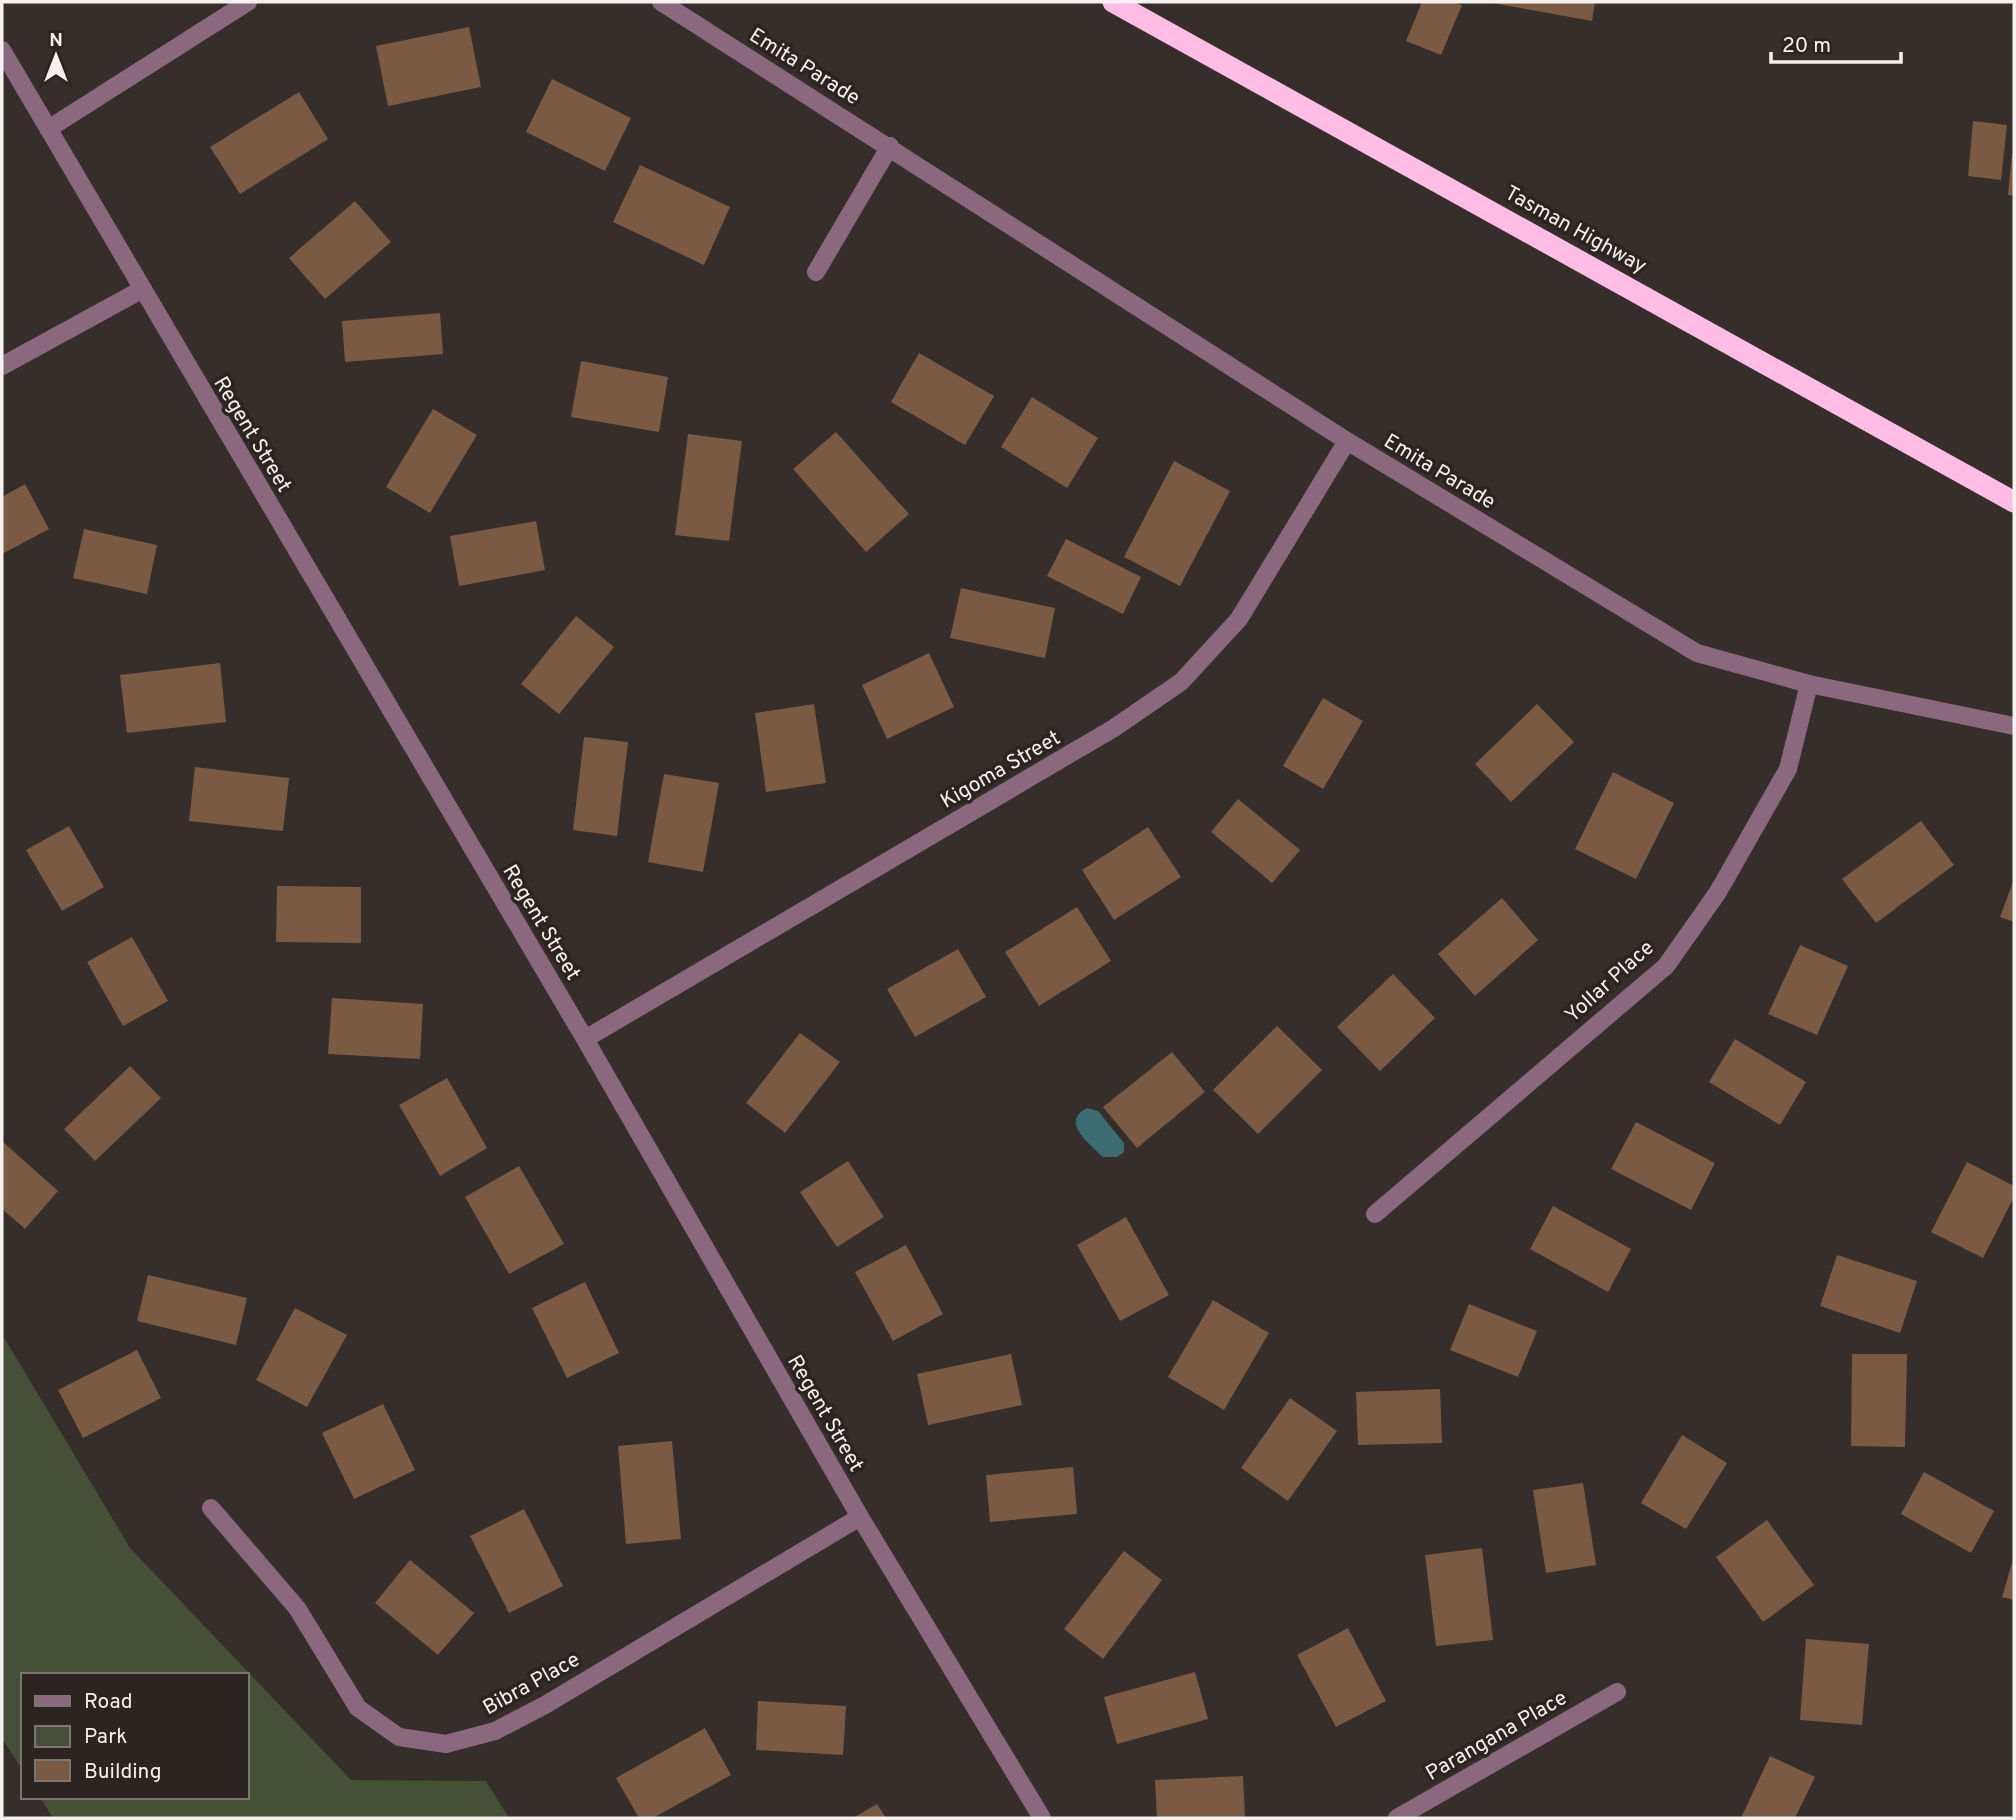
<svg xmlns="http://www.w3.org/2000/svg" width="2016" height="1820" viewBox="0 0 2016 1820" font-family="Overpass,sans-serif">
  <rect width="100%" height="100%" fill="#352e2a"/>
  <path fill="#455037" d="M2,1334l128,214 221,232 135,1 23,37h-456l-13,-21h207v-122h-224v96l-21,-33z"/>
  <path fill="#3b6c72" d="M1087,1108l11,3 26,32v9l-7,5h-14c-14,-14 -43,-35 -16,-49z"/>
  <path fill="#7a5a43" d="M1422,2h31l9,3 -21,50 -35,-14z
    M1487,2h108l-3,19z
    M469,27l12,60 -93,19 -12,-60z
    M552,79l79,39 -26,53 -79,-39z
    M299,92l29,47 -88,55 -30,-47z
    M1973,121l34,4 -6,55 -33,-4z
    M2012,153l2,1v42l-6,-1z
    M640,165l90,42 -26,58 -91,-43z
    M355,201l36,41 -66,57 -36,-41z
    M440,313l3,41 -98,8 -3,-41z
    M919,353l75,43 -29,49 -74,-43z
    M581,361l87,16 -9,55 -88,-15z
    M1032,397l66,41 -31,50 -66,-41z
    M433,409l44,26 -47,78 -44,-26z
    M836,432l73,82 -43,38 -73,-83z
    M688,434l54,7 -13,100 -54,-6z
    M1174,461l56,30 -50,95 -56,-29z
    M25,484l24,45 -47,25v-57z
    M536,521l9,49 -86,16 -9,-50z
    M84,529l73,16 -10,49 -74,-16z
    M1066,539l75,38 -18,37 -76,-38z
    M961,588l94,20 -10,50 -95,-20z
    M576,616l38,31 -55,67 -38,-30z
    M929,653l25,54 -67,32 -25,-54z
    M220,663l6,59 -99,11 -7,-58z
    M1323,698l40,23 -40,68 -40,-23z
    M814,704l12,79 -60,9 -11,-79z
    M1537,704l37,38 -63,60 -36,-38z
    M584,737l44,5 -11,94 -44,-6z
    M195,767l94,11 -6,53 -94,-10z
    M1613,772l61,31 -38,76 -61,-30z
    M664,774l55,9 -16,89 -55,-10z
    M1238,799l62,51 -28,33 -61,-51z
    M1921,821l33,44 -78,58 -34,-44z
    M69,826l35,61 -42,24 -36,-61z
    M1148,827l33,50 -67,43 -32,-50z
    M2014,879v43l-14,-5z
    M277,886l84,1v56l-85,-1z
    M1502,898l36,42 -63,56 -37,-42z
    M1077,907l34,54 -72,45 -34,-54z
    M132,937l36,64 -45,25 -36,-64z
    M1800,945l48,21 -31,69 -49,-21z
    M958,949l28,48 -71,40 -28,-48z
    M1393,974l42,44 -55,53 -43,-44z
    M332,998l91,6 -3,55 -92,-5z
    M1277,1026l45,44 -64,64 -45,-44z
    M800,1033l40,29 -55,71 -39,-30z
    M1735,1039l71,43 -26,43 -71,-43z
    M1172,1052l33,40 -68,56 -34,-41z
    M130,1066l31,32 -66,63 -31,-32z
    M447,1078l40,70 -47,28 -41,-71z
    M1636,1122l79,41 -24,47 -80,-41z
    M2,1141l56,50 -33,38 -23,-20z
    M848,1161l36,56 -47,30 -37,-55z
    M1967,1162l47,24v11l-31,61 -52,-26z
    M519,1166l45,78 -55,30 -44,-77z
    M1553,1206l78,43 -23,43 -78,-43z
    M1126,1217l43,78 -49,26 -43,-76z
    M906,1245l37,69 -50,27 -38,-69z
    M1837,1255l80,26 -17,52 -80,-27z
    M148,1275l99,23 -11,47 -99,-24z
    M585,1282l34,71 -52,25 -35,-70z
    M1213,1300l56,33 -45,77 -56,-33z
    M1469,1304l68,27 -19,46 -68,-27z
    M295,1308l52,27 -40,72 -51,-27z
    M137,1350l24,48 -78,40 -25,-48z
    M1011,1354l11,51 -94,20 -11,-51z
    M1852,1354h55l-2,93 -54,-1z
    M1440,1389l2,54 -84,2 -2,-53z
    M1290,1398l47,33 -49,70 -47,-33z
    M383,1404l32,66 -61,29 -32,-66z
    M1682,1435l45,28 -41,66 -45,-26z
    M672,1441l9,98 -55,5 -8,-98z
    M1073,1467l4,47 -87,8 -4,-47z
    M1924,1472l70,39 -23,42 -70,-39z
    M1583,1483l13,82 -50,8 -13,-83z
    M524,1509l39,77 -54,27 -39,-77z
    M1767,1520l47,65 -51,37 -47,-65z
    M1482,1548l11,92 -57,6 -11,-91z
    M1124,1551l38,29 -59,79 -39,-30z
    M2014,1556v44l-12,-3z
    M410,1560l64,53 -36,42 -63,-52z
    M1348,1628l38,73 -50,26 -39,-72z
    M1806,1639l63,5 -7,81 -62,-5z
    M1195,1672l13,47 -91,25 -13,-47z
    M758,1701l88,5 -3,49 -87,-5z
    M705,1728l26,47 -78,43h-14l-23,-40z
    M1770,1756l45,21 -20,41h-54z
    M1243,1776l2,42h-88l-2,-38z
    M877,1804l9,14h-33z"/>
  <g fill="none" stroke-linecap="round" stroke-linejoin="round">
    <path stroke="#8a697e" stroke-width="18" d="M661,2l686,439 350,212 112,31 205,42
      M2,50l583,989 275,478 182,301
      M48,129l200,-127
      M816,272l74,-126
      M2,366l139,-76
      M585,1039l529,-311 67,-46 58,-63 108,-178
      M1375,1214l291,-248 52,-74 70,-123 21,-85
      M211,1508l86,100 61,100 41,29 47,7 49,-13 50,-26 315,-188
      M1397,1818l220,-126"/>
    <path stroke="#ffbde6" stroke-width="21" d="M1113,2l901,500"/>
  </g>
  <g text-anchor="middle" stroke-width="7" stroke-linejoin="round" paint-order="stroke">
    <g font-size="21" fill="#f5f1ee" stroke="#2b2421">
      <text transform="translate(805 66) rotate(32)" y="7">Emita Parade</text>
      <text transform="translate(1576 229) rotate(29)" y="7">Tasman Highway</text>
      <text transform="translate(253 434) rotate(59)" y="7">Regent Street</text>
      <text transform="translate(1440 471) rotate(31)" y="7">Emita Parade</text>
      <text transform="translate(1000 769) rotate(-30)" y="7">Kigoma Street</text>
      <text transform="translate(542 922) rotate(59)" y="7">Regent Street</text>
      <text transform="translate(1609 981) rotate(-42)" y="7">Yollar Place</text>
      <text transform="translate(826 1413) rotate(60)" y="7">Regent Street</text>
      <text transform="translate(531 1683) rotate(-29)" y="7">Bibra Place</text>
      <text transform="translate(1496 1735) rotate(-30)" y="7">Parangana Place</text>
    </g>
  </g>
  <rect width="2016" height="1820" fill="none" stroke="#f5f1ee" stroke-width="7"/>
  <rect x="21" y="1673" width="228" height="126" fill="#2b2421" stroke="#7c7673" stroke-width="2"/>
  <rect x="35" y="1696" width="35" height="10" fill="#8a697e" stroke="#7c7673" stroke-width="2"/>
  <text x="84" y="1708" font-size="21" fill="#f5f1ee">Road</text>
  <rect x="35" y="1726" width="35" height="21" fill="#455037" stroke="#7c7673" stroke-width="2"/>
  <text x="84" y="1743" font-size="21" fill="#f5f1ee">Park</text>
  <rect x="35" y="1760" width="35" height="21" fill="#7a5a43" stroke="#7c7673" stroke-width="2"/>
  <text x="84" y="1778" font-size="21" fill="#f5f1ee">Building</text>
  <g transform="translate(56 56)" stroke="#2b2421" stroke-width="5" paint-order="stroke">
  <path d="M0-5L12 26L0 18L-12 26Z" fill="#f5f1ee"/>
  <text y="-10" font-size="19" font-weight="bold" text-anchor="middle" fill="#f5f1ee">N</text>
  </g>
  <path d="M1771 52v10h130v-10" fill="none" stroke="#f5f1ee" stroke-width="3.5"/>
  <text x="1782" y="52" font-size="21" fill="#f5f1ee" stroke="#2b2421" stroke-width="5" paint-order="stroke">20 m</text>
</svg>
